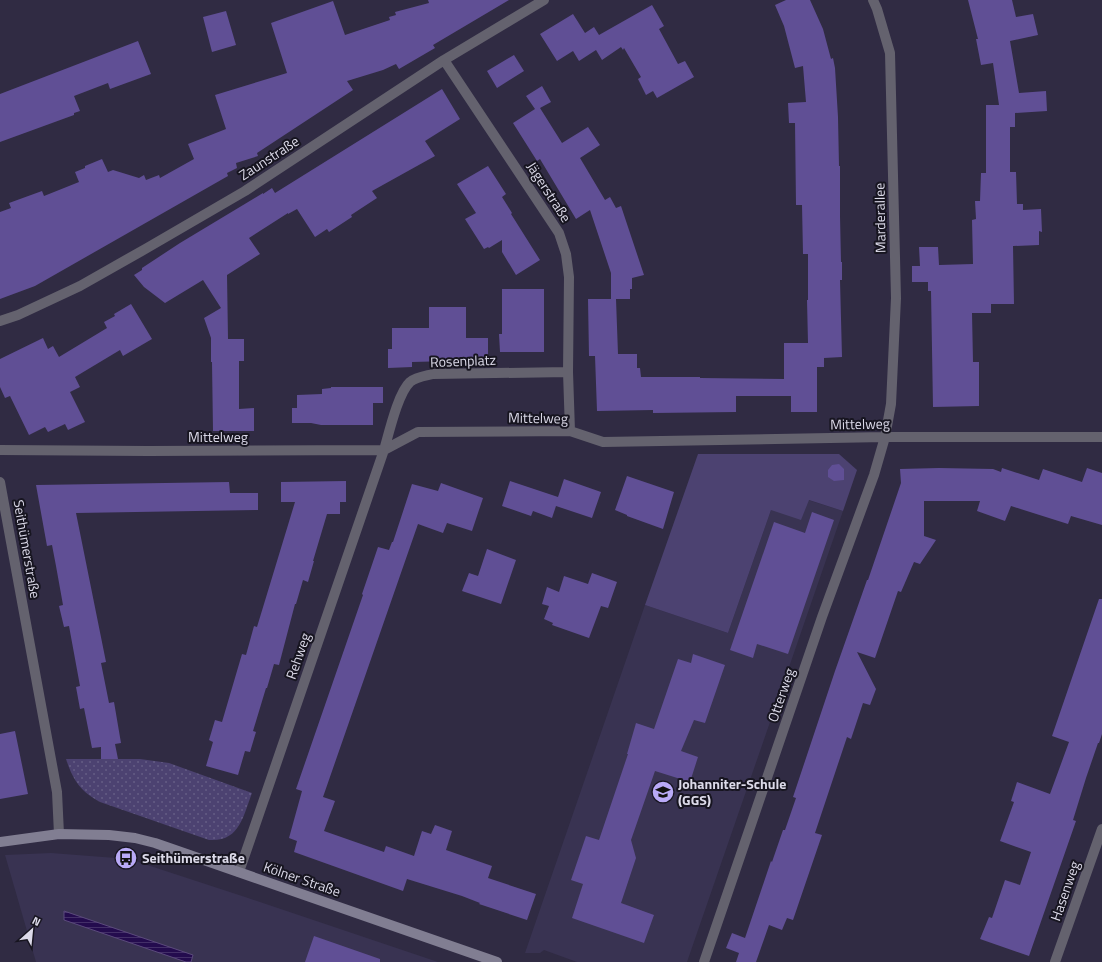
<svg xmlns="http://www.w3.org/2000/svg" width="1102" height="962" viewBox="0 0 1102 962" font-family="'Titillium Web',sans-serif">
  <defs>
    <pattern id="grass-dots" width="8" height="8" patternUnits="userSpaceOnUse"><rect width="8" height="8" fill="#4c4271"/><path d="M2 2h.1M6 6h.1" fill="none" stroke="#655d85" stroke-width="1.8" stroke-linecap="round"/></pattern>
    <pattern id="water-rules" width="6" height="5" patternUnits="userSpaceOnUse"><rect width="6" height="5" fill="#240c4e"/><path d="M0 2.5h6" fill="none" stroke="#432f68"/></pattern>
  </defs>
  <rect width="100%" height="100%" fill="#302b43"/>
  <path fill="#393352" d="M808,500l35,11 -156,451h-110l-33,-12 -4,3h-15l120,-348 83,28 43,-123z
    M51,853l78,6 116,38 193,65h-402l-31,-107z"/>
  <path fill="url(#grass-dots)" d="M66,759h74l29,4 83,30c-9,23 -12,49 -43,47l-109,-38c-20,-11 -27,-22 -34,-43z"/>
  <path fill="#4c4271" d="M698,454h141l18,16 -14,41 -34,-11 -8,20 -30,-10 -43,123 -83,-28z"/>
  <path fill="url(#water-rules)" stroke="#5b4a7c" d="M64,911l129,44 -2,7h-5l-122,-42z"/>
  <path fill="#604f95" d="M428,0h81l-76,45 2,3 -36,21 -3,-5 -13,6 -36,11 6,9 -96,63 1,3 -22,7 1,5 -10,5 1,3 -193,110 -35,13v-87l11,-4 -2,-5 33,-12 2,5 35,-14 -4,-10 10,-4v-2l17,-7 6,13 5,-2 26,8 5,-3 2,5 13,-5 1,3 34,-19 -6,-15 38,-15 -11,-34 72,-22 -16,-50 62,-22 12,34 45,-15 -1,-3 7,-2 -1,-3 34,-9z
    M786,0h24l13,29 8,30 2,-1 2,10 3,49 1,49h1v50l1,46h1v18h-2l2,77 -18,1v9h-7v45h-26v-16h-55v16l-83,1v-3l-56,1 -2,-55h-6l-1,-57h27h-4v-26l-21,-63 -14,9 -36,-60 -3,2 -24,-38 22,-14 -9,-13 16,-10 9,16 -11,6 22,35 26,-16 12,18 -20,13 25,42 5,-3 6,11 5,-2 23,69 -12,3v11h-2v10h-14l2,55h19v14h3l1,9h59v1l84,1v-36h24l-1,-43h1v-46h-5l-1,-49h-6l-1,-82h-6l-1,-20 18,-1 -3,-36 -8,2 -11,-42 -9,-21z
    M968,0h44l4,17 17,-3 5,21 -28,6 9,52 27,-2 1,20 -32,2v14h-5v45h6l1,32h6v6l18,-1 1,23 -3,-1v14l-26,1 1,58h-23v9h-19l1,49h6v44l-46,1 -2,-116h-3v-9h-16v-16h8l-1,-19h19l1,18 34,-1 -1,-44 4,-1 -1,-18h5l1,-28h5v-68h13l-6,-42 -12,2 -5,-26h2z
    M652,5l12,21 -5,3 19,35 7,-3 9,16 -37,21 -4,-7 -7,4 -8,-16 3,-2 -17,-29 -1,2 -2,-3 -19,13 -6,-10 -17,11 -6,-10 -16,10 -17,-27 33,-20 12,19 9,-6 5,8z
    M226,11l10,34 -24,7 -9,-35z
    M138,41l13,33 -41,15 -2,-6 -34,13 6,15 -6,2v2l-74,27v-48z
    M514,55l10,16 -27,17 -10,-17z
    M442,89l18,30 -35,22 10,15 -63,35 5,7 -26,17 1,2 -23,15 -2,-3 -12,8 -18,-28 -9,5v-1l-39,25 11,16 -33,21 1,64h16v22h-5v48l15,-1v23h-41l-1,-69h-1v-24l-7,-20 17,-10 -18,-28 -38,23 -21,-16 -10,-12 8,-5v-2l38,-25 83,-50v1l9,-6 3,5z
    M488,166l18,28 -4,3 10,16 -1,1 29,46 -24,15 -14,-23v-12l-13,8 -1,-1 -4,2 -19,-30 11,-6 -19,-29z
    M502,289h42v63h-44l-1,-18h3z
    M131,304l21,35 -29,17 -3,-6 -45,27 5,10 -10,5 15,30 -17,8 -3,-6 -17,8 -3,-5 -16,8 -19,-39 -5,2 -5,-11v-28l43,-21 5,11 5,-3 6,11 48,-29 -3,-6 11,-6 -1,-2z
    M429,307h37v31h22v22l-76,2v5l-24,1v-19h4v-21h37z
    M331,387h52v16h-10v22h-52l-10,-2h-19v-15h5v-13l25,-1v-5l9,-1z
    M839,464l5,5v11l-10,1 -6,-4v-7l4,-5z
    M939,468l54,1 8,3 1,-4 37,12 4,-11 39,13 5,-14 15,5v52l-31,-9 -3,8 -57,-18 -6,15 -28,-10 3,-10h-56v35l12,4 -16,24 -6,-2 -13,30 -3,-1 -23,67 -18,-6 19,37 -6,16 -7,-2 -12,36 -4,-2 -32,96 7,2 -29,85 -6,-2 -5,12 -13,-5 -13,37h-20l3,-9 -13,-5 6,-15 13,5 26,-77 1,1 11,-32h2l11,-32 -3,-1 42,-126 32,-91h1l33,-97 -1,-14z
    M627,476l47,16 -11,37 -36,-13v-1l-12,-5z
    M564,479l37,13 -9,26 -36,-12 -4,12 -19,-7 -2,5 -29,-10 8,-25 48,16z
    M346,481v21h-6v12h-13l-14,47h1l-6,21 -5,-2 -7,24h-1l-16,61 -5,-1 -7,24h-1l-13,43 3,1 -6,20 -5,-1 -7,24 -32,-9 7,-24 -4,-2 6,-20 7,2 20,-68 4,1 8,-29 3,1 38,-125h-14v-20z
    M229,482l1,11h28v17l-182,3 30,149 -5,1 8,40 5,-1 7,41 -6,1 3,15h-17v-12l-9,1 -8,-40 -4,1 -4,-22 4,-1 -11,-60 -5,1 -5,-21 4,-1 -7,-39 -4,-21 -5,1 -11,-61z
    M441,483l42,15 -11,33 -25,-8 -4,10 -25,-9 -95,273 12,4 -11,30 60,21 2,-6 28,10 8,-25 9,3 4,-9 17,6 -6,19 46,16 -4,12 48,16 -9,26 -48,-16 1,-1 -18,-7 -55,-17 -4,12 -109,-39 3,-11 -8,-3 13,-47 -6,-2 67,-194 -1,-1 16,-47 11,3 3,-8h1l19,-58 26,7z
    M812,512l22,8 -46,134 -31,-10 -4,14 -23,-8 44,-128 31,11z
    M487,549l29,11 -15,44 -39,-13 7,-18 9,3z
    M592,573l25,9 -9,26 -7,-2 -12,32 -37,-13 1,-2 -9,-4 5,-13 -7,-2 5,-17 12,5 5,-16 24,8z
    M1099,599h3v135l-3,9h-1l-12,35 -13,42 3,1 -47,135 -49,-17 9,-22 3,1 13,-38 15,5 11,-33 -31,-11 14,-39 -3,-1 6,-19 33,12 19,-52 -17,-6z
    M693,654l32,11 -20,58 -11,-3 -13,31 17,6 -8,25 -35,-11 -24,69 5,18 -15,45 33,12 -10,28 -72,-25 11,-34 -12,-4 15,-44 13,4 29,-86h-1l9,-31 18,6 24,-70 13,4z
    M15,731l13,63 -28,5v-65z
    M314,936l66,23v3h-75z"/>
  <g fill="none" stroke-linecap="round" stroke-linejoin="round">
    <path stroke="#64626e" stroke-width="10" d="M444,60l115,173 7,21 3,23 -1,95 2,59
      M0,321l18,-6 62,-29 67,-38 98,-57 199,-131 100,-60
      M0,450l148,1 236,-1 34,-18 152,-1 33,11 282,-5h217
      M0,482l57,310 2,42
      M239,872l145,-422c5,-17 14,-57 26,-68 6,-5 15,-6 23,-8l135,-2
      M704,962l118,-345 52,-142 11,-38 6,-33 5,-106 -6,-245 -13,-44 -4,-9
      M1055,962l47,-133"/>
    <path stroke="#817e92" stroke-width="10" d="M0,842l59,-8 50,1 26,3 20,5 342,119"/>
  </g>
  <defs>
    <g id="school-disc" transform="scale(1.15)"><circle r="9.5" fill="#b9aaf7" stroke="#171520"/><path d="M0-5L7-2L0 1L-7-2ZM-4 1L0 2.5L4 1V4Q0 6-4 4Z" fill="#111"/></g>
    <g id="bus-disc" transform="scale(1.15)"><circle r="9.5" fill="#b9aaf7" stroke="#171520"/><path d="M-5-6H5V4H4V6H2V4H-2V6H-4V4H-5ZM-3.5-4V0h7V-4ZM-3.5 1.2v1.5H-2V1.2ZM2 1.2v1.5H3.5V1.2Z" fill="#111"/></g>
  </defs>
  <g fill-rule="evenodd">
    <use href="#school-disc" x="663" y="792"/>
    <use href="#bus-disc" x="126" y="858"/>
  </g>
  <g text-anchor="middle" stroke-width="4" stroke-linejoin="round" paint-order="stroke">
    <g font-size="14" fill="#dcdae9" stroke="#171520">
      <text transform="translate(269 158) rotate(-33)" y="5">Zaunstraße</text>
      <text transform="translate(549 192) rotate(57)" y="5">Jägerstraße</text>
      <text transform="translate(880 218) rotate(-91)" y="5">Marderallee</text>
      <text transform="translate(463 361) rotate(-2)" y="5">Rosenplatz</text>
      <text transform="translate(538 418) rotate(1)" y="5">Mittelweg</text>
      <text transform="translate(860 424) rotate(-1)" y="5">Mittelweg</text>
      <text x="218" y="442">Mittelweg</text>
      <text transform="translate(27 549) rotate(80)" y="5">Seithümerstraße</text>
      <text transform="translate(298 656) rotate(-71)" y="5">Rehweg</text>
      <text transform="translate(781 695) rotate(-71)" y="5">Otterweg</text>
      <text transform="translate(302 879) rotate(19)" y="5">Kölner Straße</text>
      <text transform="translate(1065 891) rotate(-71)" y="5">Hasenweg</text>
    </g>
    <g font-size="14" font-weight="bold" fill="#dcdae9" stroke="#171520" text-anchor="start">
      <text x="678" y="789">Johanniter-Schule<tspan x="678" dy="16">(GGS)</tspan></text>
      <text x="142" y="863">Seithümerstraße</text>
    </g>
  </g>
  <g transform="translate(32 930) rotate(27)" stroke="#171520" stroke-width="3" paint-order="stroke">
  <path d="M0-3L7 15L0 10L-7 15Z" fill="#dcdae9"/>
  <text y="-6" font-size="11" font-weight="bold" text-anchor="middle" fill="#dcdae9">N</text>
  </g>
</svg>
